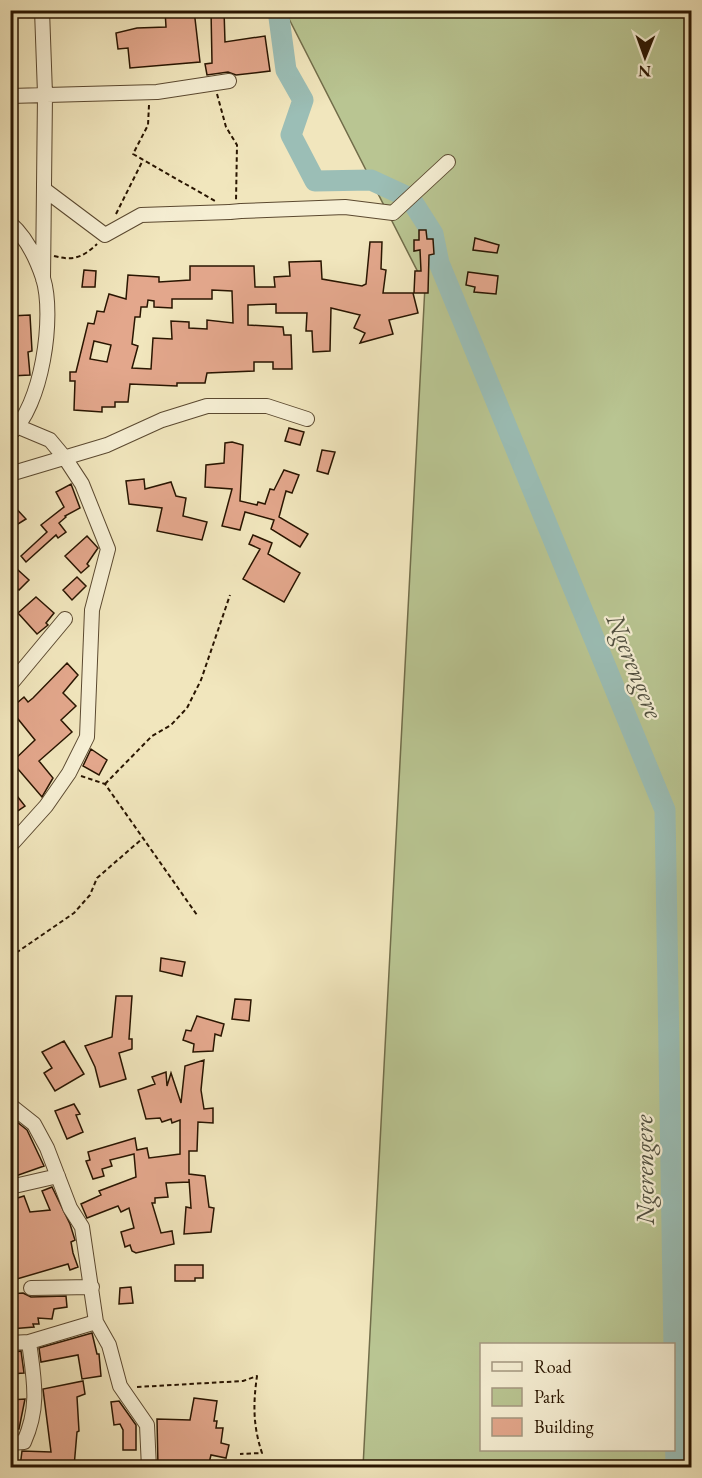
<svg xmlns="http://www.w3.org/2000/svg" width="702" height="1478" viewBox="0 0 702 1478" font-family="'EB Garamond',serif">
  <rect width="100%" height="100%" fill="#f1e6bd"/>
  <filter id="stains"><feTurbulence type="fractalNoise" baseFrequency=".00333" numOctaves="4"/><feColorMatrix values="0 0 0 0 .2 0 0 0 0 .09 0 0 0 0 .02 0 0 0 .5 -.17"/></filter>
  <radialGradient id="worn" r=".72"><stop offset=".6" stop-color="#630" stop-opacity="0"/><stop offset="1" stop-color="#630" stop-opacity=".3"/></radialGradient>
  <path fill="#b9c592" stroke="#716d4a" stroke-width="1.5" fill-rule="evenodd" d="M285,11h406v1456h-328l62,-1181zM482,1344h192v106h-192z"/>
  <g fill="none" stroke-linecap="round" stroke-linejoin="round">
    <path stroke="#9bbeb6" stroke-width="21" d="M278,10l8,60 17,30 -12,35 24,46 56,-1 39,18 23,36 6,29 226,547 11,658"/>
  </g>
  <path fill="#e3a78c" stroke="#291501" stroke-width="1.5" fill-rule="evenodd" d="M165,10h29l6,52 -70,6 -2,-20 -10,1 -2,-16 21,-5 29,-1z
    M211,10h13l1,32 40,-6 5,35 -34,4 -8,-3 -21,3 -2,-11 7,-1z
    M419,230h7l1,9h6l1,15 -5,1 -1,38h-14l1,-22h6l-1,-21 -6,1v-11h5z
    M475,238l24,7 -2,8 -24,-3z
    M370,242h12l-1,27 5,1 -3,23h30l5,20 -29,7 4,14 -33,9 5,-10 -11,-5 6,-13 -29,-7 -1,43 -17,1 -1,-21h-6l1,-18h-31v-9l-28,1v20l35,2 1,8h7l1,34h-19v-7h-19v9l-47,2 -2,10h-28v3l-47,-2 -2,18h-13v5h-13v5l-28,-2 1,-29h-5v-9h6l12,-49 6,1 3,-13 7,1 5,-18 17,5 2,-24 31,2v5l31,-2v-14h64l1,21h20l-1,-10 16,-1 -1,-14 32,-1 1,18 40,7 4,-2zM212,290l20,1 1,32 -26,-3v9l-18,-1v-6l-18,-1 1,18 -19,-1 -2,31 -19,-1 6,-22 -6,-2 3,-27h5l1,-10h6l1,-7 6,1v6l18,1v-9h40zM94,341l17,4 -4,17 -17,-3z
    M84,270l12,1 -1,16h-13z
    M468,272l30,4 -2,18 -22,-2 1,-5 -9,-2z
    M30,315l2,36 -4,1 2,23 -20,1v-60z
    M289,428l15,4 -4,13 -15,-4z
    M232,442l11,3 -3,56 17,4 1,-3 7,2 5,-15 4,1 10,-20 15,5 -7,18 -6,-2 -7,26 29,17 -8,13 -29,-18 3,-9 -29,-8 -5,18 -18,-4 10,-37 -27,-2 1,-22 18,-2 1,-20z
    M322,450l13,2 -7,22 -11,-3z
    M144,479l1,10 26,-7 5,14 10,2 -3,18 24,6 -5,18 -45,-9 5,-23 -33,-4 -3,-23z
    M71,484l9,24 -15,8 1,1 -7,6 7,9 -8,6 -2,-3 -30,27 -5,-6 26,-24 -6,-7 23,-18 -8,-15z
    M10,502l16,17 -16,10z
    M253,535l19,8 -4,11 32,19 -16,29 -41,-23 17,-30 -11,-5z
    M87,536l11,12 -11,16 2,2 -8,7 -16,-17z
    M18,570l11,10 -10,10 -4,-3 -5,4v-14z
    M77,577l9,9 -14,14 -9,-10z
    M36,597l18,16 -8,10 2,2 -11,9 -19,-21z
    M67,663l11,12 -15,18 13,13 -15,14 11,12 -33,29 14,17 -11,19 -30,-35 23,-22 -25,-31 14,-12 4,5 5,-4z
    M91,749l16,11 -8,15 -16,-9z
    M10,787l15,19 -15,10z
    M161,958l24,4 -3,14 -22,-5z
    M116,996h16l-3,43h3v10l-13,4 7,26 -26,8 -5,-20 -10,-21 27,-9z
    M235,999l16,1 -2,21 -17,-2z
    M197,1016l27,8 -3,12 -6,-2 -2,17 -20,1 1,-8 -11,-4 3,-10 5,1z
    M64,1041l20,33 -29,17 -11,-18 8,-5 -10,-16z
    M204,1060l-3,30 3,19 9,-1v15l-15,-1 -1,29h-8v23l16,2 4,31 5,1 -3,24 -27,2 2,-27 5,1 -2,-29v3l-23,1 2,14 -13,1v5h-3l9,30 11,-2 2,13 -38,9 -4,-2 -2,-6 -5,2 -4,-15 13,-4 -5,-20 -8,4 -3,-6 -31,12 -6,-14 20,-9 -2,-4 37,-14 -2,-23 -24,6 2,6 -10,3 2,7 -11,3 -7,-18 4,-1 -2,-8 47,-14 2,12 10,-2 2,10 31,-4v-34l-8,3 -1,-4 -9,3 -2,-4 -14,1 -8,-29 17,-6 -3,-7 14,-5 1,14 4,-13 10,30 4,-37z
    M74,1104l6,10 -4,1 7,17 -16,7 -12,-28z
    M17,1122l10,8 17,36 -34,12v-53z
    M52,1187l18,37 5,16 -4,2 2,11 5,14 -8,3 -2,-6 -58,17v-72l4,-1 -3,-8 13,-4 6,16 20,-2 -8,-19z
    M175,1265h28v13h-8v3h-20z
    M131,1287l2,16 -14,1 1,-16z
    M23,1293l8,4 35,-1 1,11 -13,2 -2,10 -14,-1 1,6h-6l1,3 -24,2v-12l4,-1 -4,-22z
    M92,1333l5,21h2l2,22 -19,3 -4,-24 -37,7 -2,-14z
    M21,1351l3,22 -14,1v-21z
    M83,1381l2,13 -8,3 2,34 -2,1 -3,35h-54l2,-16 29,1 -8,-63z
    M194,1398l23,3 -3,20h3l-1,7h7l-2,15 8,2 -3,13 -15,-3 -3,12 -40,-4v4h-10l-1,-48 33,1z
    M25,1399l-6,30h-9v-29z
    M119,1401l17,24v25h-13v-20l-3,-6 -6,1 -3,-23z"/>
  <g fill="none" stroke-linecap="round" stroke-linejoin="round">
    <g stroke="#5b4930" stroke-width="16">
      <path id="minor" d="M42,10l3,84 -2,185
        M10,96l147,-4 72,-11
        M45,190l60,45 36,-20 89,-3
        M241,211l104,-4 48,6 55,-51
        M10,223c16,14 26,34 33,55 12,38 -1,129 -33,156
        M10,474l97,-29 55,-25 45,-14h60l40,13
        M10,685l55,-66
        M10,846l36,-40 23,-33 18,-36 5,-127 16,-61 -26,-65 -17,-26 -15,-18 -31,-13
        M10,1105l24,19 13,24 23,60 12,19 14,95 13,23 11,41 27,39 2,43
        M10,1187l48,-11
        M31,1288l61,-1
        M10,1343l19,-1 67,-20
        M10,1443l14,-1c16,-36 10,-62 5,-100"/>
    </g>
    <path stroke="#291501" stroke-width="2" stroke-dasharray="4.5 3" stroke-linecap="butt" d="M217,94l9,33 11,18 -1,56
      M149,105l-1,20 -15,29 82,47
      M116,214l27,-54
      M54,256c19,5 28,2 43,-12
      M81,776l24,8 92,131
      M105,784l47,-48 19,-11 16,-17 14,-28 29,-85
      M10,957l64,-44 16,-18 7,-17 46,-40
      M137,1387l106,-6 14,-5c-4,28 -4,50 5,77l-22,1"/>
    <use href="#minor" stroke="#f6efd4" stroke-width="14"/>
    <g stroke="#5b4930" stroke-width="16" stroke-linecap="butt">
      <path id="minor-bridge" d="M230,212l11,-1"/>
    </g>
    <use href="#minor-bridge" stroke="#f6efd4" stroke-width="14"/>
  </g>
  <g text-anchor="middle" stroke-width="4.5" stroke-linejoin="round" paint-order="stroke">
    <g font-size="26" font-style="italic" fill="#515040" stroke="#f6efd4">
      <text transform="translate(635 666) rotate(68)" y="9">Ngerengere</text>
      <text transform="translate(644 1170) rotate(-91)" y="9">Ngerengere</text>
    </g>
  </g>
  <rect width="702" height="1478" fill="none" stroke="#f1e6bd" stroke-width="36"/>
  <rect x="12" y="12" width="678" height="1454" fill="none" stroke="#291501" stroke-width="3"/>
  <rect x="18" y="18" width="666" height="1442" fill="none" stroke="#291501" stroke-width="1.5"/>
  <rect x="480" y="1343" width="195" height="108" fill="#f6efd4" stroke="#a49880" stroke-width="1.5"/>
  <rect x="492" y="1362" width="30" height="9" fill="#f6efd4" stroke="#a49880" stroke-width="1.5"/>
  <text x="534" y="1373" font-size="18" fill="#291501">Road</text>
  <rect x="492" y="1388" width="30" height="18" fill="#b9c592" stroke="#a49880" stroke-width="1.5"/>
  <text x="534" y="1403" font-size="18" fill="#291501">Park</text>
  <rect x="492" y="1418" width="30" height="18" fill="#e3a78c" stroke="#a49880" stroke-width="1.5"/>
  <text x="534" y="1433" font-size="18" fill="#291501">Building</text>
  <g transform="translate(645 57) rotate(181)" stroke="#f6efd4" stroke-width="4.5" paint-order="stroke">
  <path d="M0-4.5L10 22L0 15L-10 22Z" fill="#291501"/>
  <text y="-9" font-size="16" font-weight="bold" text-anchor="middle" fill="#291501">N</text>
  </g>
  <rect width="100%" height="100%" filter="url(#stains)"/>
  <rect width="100%" height="100%" fill="url(#worn)"/>
</svg>
